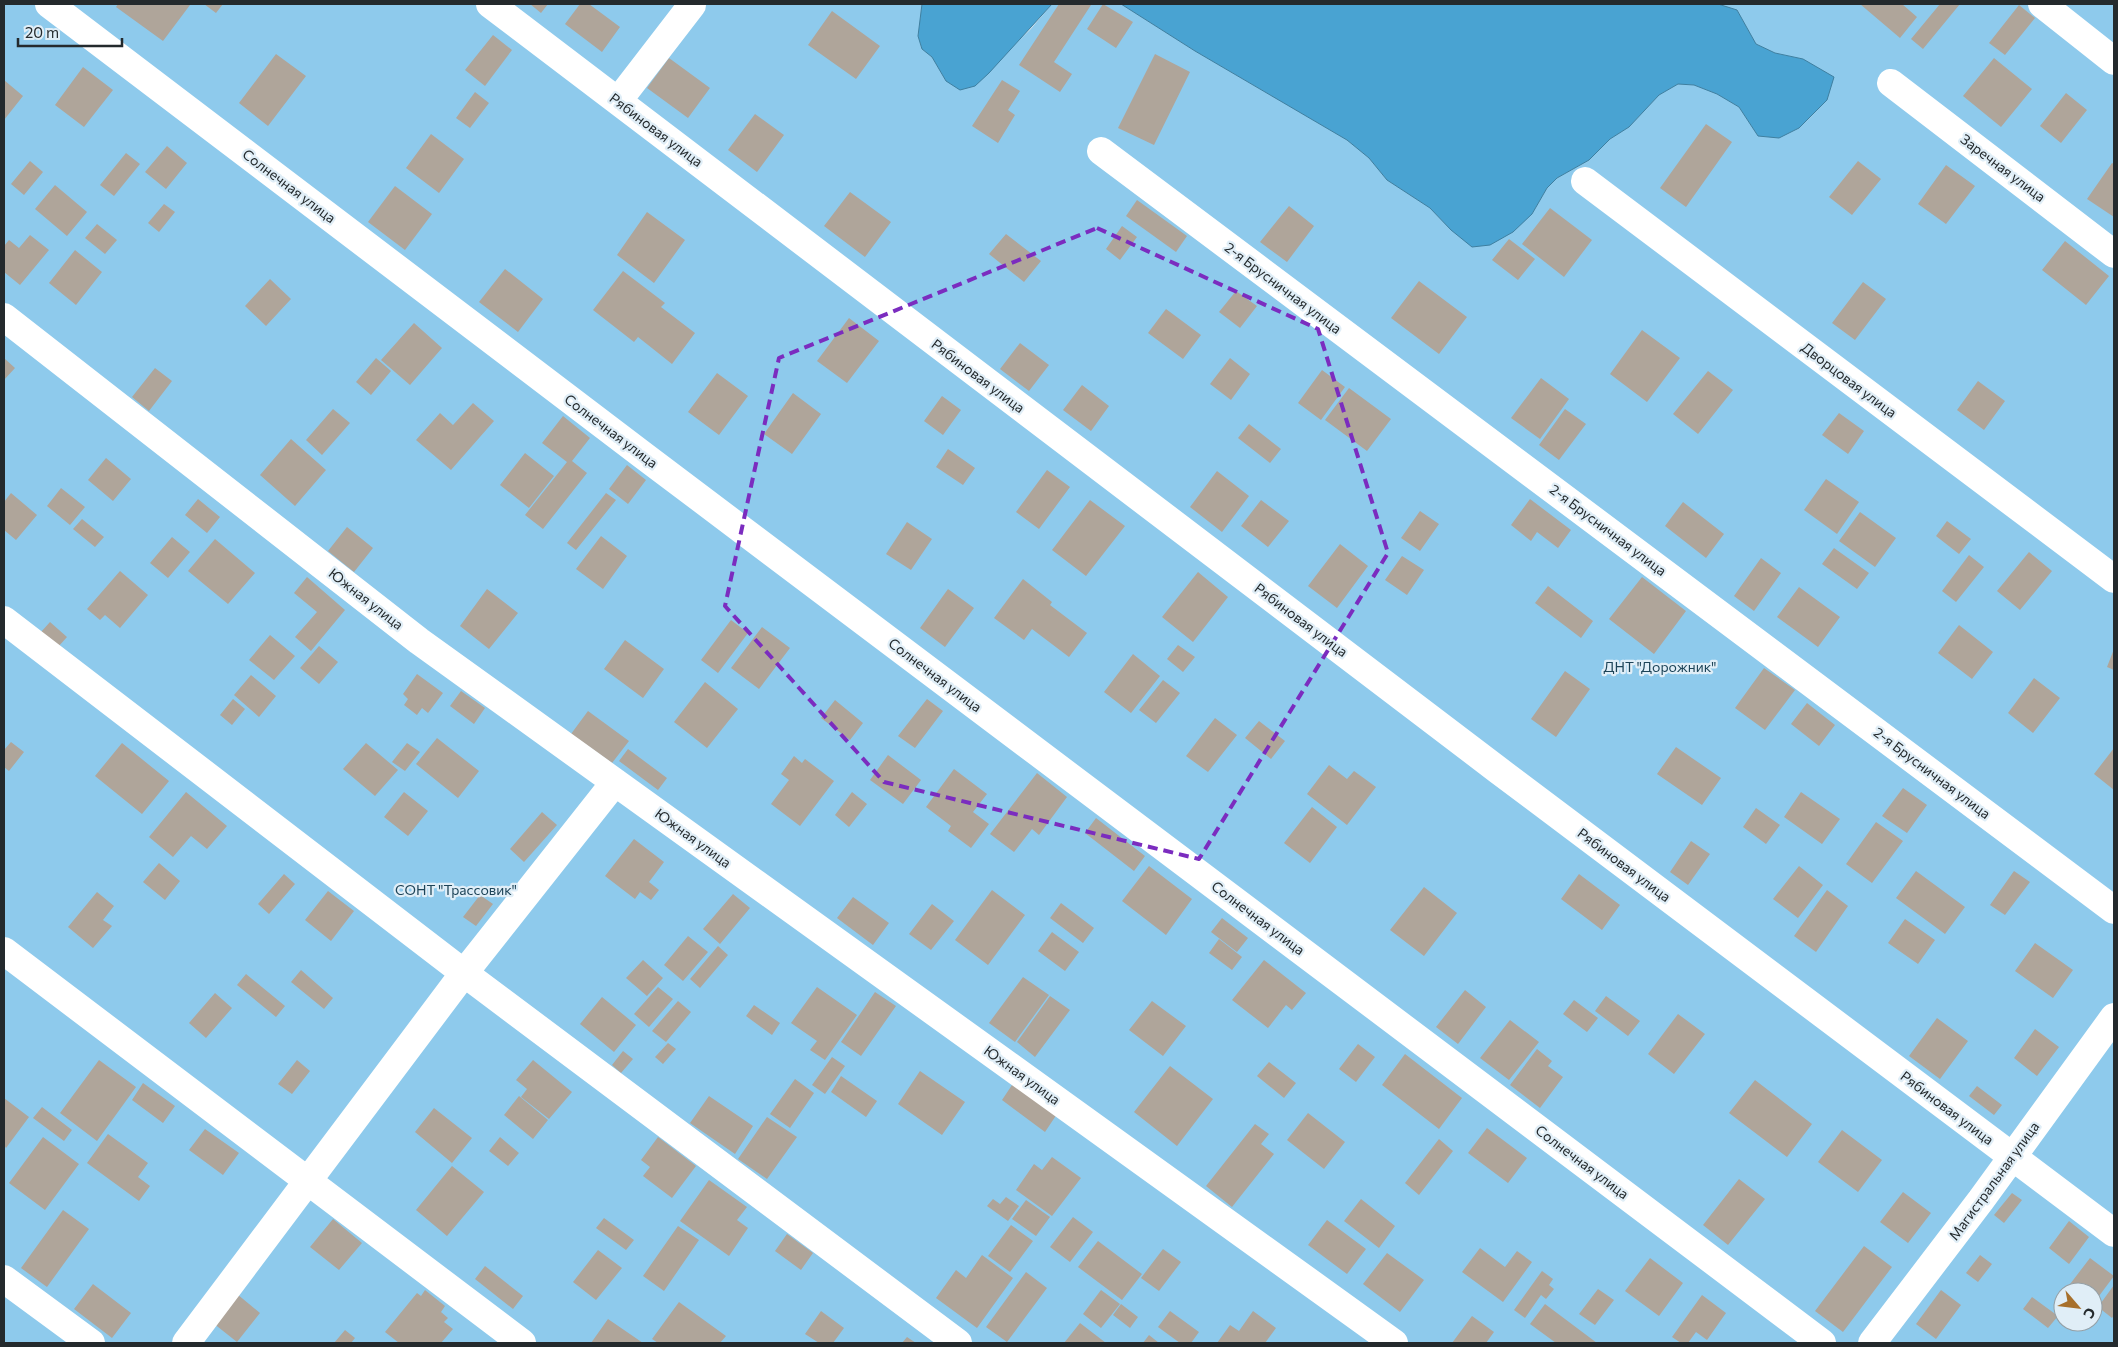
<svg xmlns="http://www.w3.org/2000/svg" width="2118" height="1347" viewBox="0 0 2118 1347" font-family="Commissioner,sans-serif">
  <rect width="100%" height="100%" fill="#d3e1ea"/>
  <path fill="#8ecaec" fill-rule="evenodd" d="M4,4h918l-4,32 4,13 10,8 14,24 65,-33 19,-18 22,-26h69l74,47 152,89 22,18 18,22 43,28 21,22 81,-16 15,-26 10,-10 32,-18 21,-21 19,-12 30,-32 19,-11 16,1 23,9 22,13 19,29c38,3 44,-11 69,-36l-24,-41 -28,-6 -19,-9 -19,-34 -19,-6h396v1339h-2110zM2063,1292h30v30h-30z"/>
  <path fill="#49a3d2" stroke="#3e7fa0" d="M922,4h130l-63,69 -14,13 -15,4 -14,-9 -14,-24 -10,-8 -4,-13z
    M1121,4h597l19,6 19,34 19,9 28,6 31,18 -7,23 -28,28 -20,10 -21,-2 -19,-29 -22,-13 -23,-9 -16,-1 -19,11 -30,32 -19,12 -21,21 -32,18 -10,10 -15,26 -19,18 -23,13 -18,2 -21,-17 -21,-22 -43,-28 -18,-22 -22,-18 -152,-89z"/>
  <path fill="#afa59a" d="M118,4h71l1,1 -27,36 -47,-34z
    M204,4h19l-7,9z
    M530,4h18l-7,9z
    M580,4h9l31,23 -18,25 -37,-28z
    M1059,4l32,1 -37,57 18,12 -12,18 -41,-27z
    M1103,4l30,18 -17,26 -29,-19z
    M1860,4h42l15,13 -17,21z
    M1940,4h20l-37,45 -12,-10z
    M2019,5l16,13 -30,37 -16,-12z
    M832,11l48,35 -24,33 -48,-34z
    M493,35l19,15 -27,36 -20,-16z
    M276,54l30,22 -38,50 -29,-23z
    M1155,54l35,18 -36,73 -36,-17z
    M669,58l41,30 -22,30 -41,-30z
    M1994,58l38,31 -31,38 -38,-31z
    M83,67l30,23 -29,37 -29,-22z
    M4,80l19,16 -19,24z
    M1002,80l18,11 -12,19 7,5 -17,28 -26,-17z
    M475,92l14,11 -19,25 -14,-10z
    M2066,93l21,17 -26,33 -21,-17z
    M755,114l29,21 -27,37 -29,-22z
    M1706,124l26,18 -46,65 -26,-19z
    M431,134l33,25 -25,34 -33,-25z
    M167,146l20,17 -21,26 -21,-17z
    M126,153l14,11 -26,32 -14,-11z
    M30,161l13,11 -19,23 -13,-11z
    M1858,161l23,18 -29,36 -23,-18z
    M2112,163l2,1v53l-27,-18z
    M1946,165l29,21 -29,38 -28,-20z
    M55,185l32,27 -20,24 -32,-27z
    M395,186l37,28 -27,36 -37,-28z
    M850,192l41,30 -26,35 -41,-31z
    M1137,200l50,36 -11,16 -50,-36z
    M164,204l11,8 -16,20 -11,-9z
    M1289,206l25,20 -27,36 -27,-20z
    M1550,208l42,32 -28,37 -42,-33z
    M647,212l38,28 -31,43 -37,-28z
    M97,224l20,16 -12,14 -20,-16z
    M1122,226l15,11 -17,23 -14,-11z
    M1006,234l35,27 -17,21 -35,-28z
    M30,235l19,15 -29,35 -16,-13v-26l5,-6 10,8z
    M1509,239l26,20 -17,21 -26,-20z
    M2065,241l44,35 -23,29 -44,-35z
    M75,250l27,22 -26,33 -27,-22z
    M505,269l38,30 -25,33 -39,-30z
    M623,271l42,32 -4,4 34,26 -23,31 -34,-27 -4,5 -41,-32z
    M270,279l21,20 -25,27 -21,-20z
    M1419,281l48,36 -28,37 -48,-36z
    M1863,282l23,17 -31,41 -23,-17z
    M1236,291l21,15 -17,22 -21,-16z
    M1166,309l35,26 -18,24 -35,-26z
    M849,318l30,23 -32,42 -30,-22z
    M414,323l28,25 -32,37 -29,-25z
    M1642,330l38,28 -33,44 -37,-28z
    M1020,343l29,22 -20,26 -29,-22z
    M4,358l11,10 -11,12z
    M376,358l15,13 -20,24 -15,-13z
    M1230,358l20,16 -19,26 -21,-16z
    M155,368l17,13 -23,30 -17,-14z
    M1322,370l23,17 -24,33 -23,-17z
    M1708,371l25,19 -35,44 -25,-20z
    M717,373l31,23 -29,39 -31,-23z
    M1541,378l28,21 -29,40 -29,-21z
    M1978,381l27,20 -21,29 -27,-20z
    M1082,385l27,21 -18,25 -28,-21z
    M1349,388l42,31 -24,32 -42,-31z
    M793,393l28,21 -29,40 -28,-20z
    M942,396l19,14 -18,25 -19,-14z
    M473,403l21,18 -43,49 -35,-30 24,-27 13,12z
    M333,409l17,14 -28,32 -16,-15z
    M1565,409l21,15 -27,36 -20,-15z
    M1839,413l25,18 -16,23 -26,-19z
    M563,416l27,22 -18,23 15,12 -44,56 -18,-14 42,-53 -25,-19z
    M1249,424l32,25 -11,14 -32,-25z
    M291,439l35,31 -31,36 -35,-31z
    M948,449l27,19 -12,17 -27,-18z
    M525,453l29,23 -25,32 -29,-23z
    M106,458l25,21 -18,22 -25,-21z
    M627,465l19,15 -18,24 -19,-15z
    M1047,470l23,17 -31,42 -23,-17z
    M1217,471l32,25 -27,36 -32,-25z
    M1826,479l33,23 -22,32 -33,-24z
    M61,488l24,19 -15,18 -23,-19z
    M11,493l26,22 -21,25 -12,-10v-28z
    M606,493l10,7 -40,50 -9,-7z
    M198,499l22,18 -13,16 -22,-18z
    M1530,499l41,31 -13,18 -21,-16 -6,9 -20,-16z
    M1090,500l35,26 -39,50 -34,-26z
    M1261,500l28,21 -21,26 -27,-21z
    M1683,502l41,32 -18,24 -41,-32z
    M1420,511l19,13 -19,27 -19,-13z
    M1860,512l36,26 -21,29 -36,-26z
    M82,519l22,18 -9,10 -22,-18z
    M1947,521l24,18 -12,15 -23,-18z
    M907,522l25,17 -21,31 -25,-16z
    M347,527l26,21 -19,24 -26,-21z
    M601,536l26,20 -24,33 -27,-20z
    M172,537l18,15 -22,26 -18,-15z
    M215,539l40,34 -27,31 -40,-33z
    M1340,544l28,22 -31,42 -29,-22z
    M1834,548l35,25 -12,16 -35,-25z
    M2029,552l23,19 -32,39 -23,-19z
    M1969,555l15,12 -28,35 -14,-11z
    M1402,556l22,14 -17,25 -22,-15z
    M1761,558l20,15 -27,38 -20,-15z
    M120,571l28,24 -28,33 -15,-13 -5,5 -13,-11z
    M1198,572l30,25 -35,45 -31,-25z
    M307,577l38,33 -34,41 -16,-14 22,-25 -23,-19z
    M1642,577l44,34 -32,43 -45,-35z
    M1023,579l29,23 -2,3 37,28 -18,24 -37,-28 -8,11 -30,-22z
    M1548,586l45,35 -12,17 -46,-35z
    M1799,587l41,30 -22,30 -41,-30z
    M487,589l31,24 -29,36 -29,-23z
    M948,589l26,19 -29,39 -25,-19z
    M731,620l17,13 -30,40 -17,-13z
    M50,622l17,15 -9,10 -17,-15z
    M1959,625l34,27 -21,27 -34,-26z
    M762,627l28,21 -31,41 -28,-21z
    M270,635l25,21 -21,24 -25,-20z
    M625,640l39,29 -21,29 -39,-29z
    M1178,645l17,12 -12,15 -16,-13z
    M319,646l19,16 -19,22 -19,-16z
    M2114,649v21l-7,-3z
    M1133,654l27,22 -29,37 -27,-21z
    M1764,668l31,22 -30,40 -30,-22z
    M1565,671l25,18 -34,48 -25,-18z
    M417,674l26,19 -15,20 -6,-5 -5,7 -13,-10 4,-6 -5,-5z
    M251,675l25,21 -17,21 -25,-22z
    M2034,678l26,20 -27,35 -25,-20z
    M1163,680l17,13 -24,30 -17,-13z
    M705,682l33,27 -31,39 -33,-26z
    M461,691l24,17 -11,16 -24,-18z
    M233,699l12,10 -13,16 -12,-10z
    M927,699l16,12 -28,37 -17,-12z
    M835,700l28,23 -13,17 -29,-22z
    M1807,703l28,22 -16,21 -28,-22z
    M588,711l41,30 -17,22 -41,-29z
    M1215,718l22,17 -29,37 -22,-16z
    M1259,721l26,20 -14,18 -26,-21z
    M437,738l42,33 -21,27 -42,-34z
    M11,742l13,10 -15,19 -5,-4v-17z
    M122,743l47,38 -27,33 -47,-38z
    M366,743l32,27 -23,26 -32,-27z
    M407,743l13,9 -15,19 -13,-9z
    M1676,747l45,31 -19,27 -45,-31z
    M2114,748v42l-20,-16z
    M628,749l39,29 -9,12 -39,-29z
    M888,755l33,25 -18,24 -33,-24z
    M794,756l8,7 3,-4 29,22 -34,45 -29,-22 18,-24 -8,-6z
    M1329,765l18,14 7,-8 22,16 -29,38 -40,-31z
    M954,769l33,25 -14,18 16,12 -18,24 -23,-17 3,-5 -25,-19z
    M1037,773l30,24 -28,38 -7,-6 -18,23 -24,-18z
    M1903,788l24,17 -20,28 -25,-17z
    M186,792l41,34 -20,23 -16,-13 -18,21 -24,-20z
    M404,792l24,19 -20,25 -24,-19z
    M852,792l15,12 -18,23 -14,-12z
    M1801,792l39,27 -18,25 -38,-27z
    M1312,807l25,20 -27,36 -26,-20z
    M1756,808l24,17 -14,19 -23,-17z
    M542,812l15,13 -33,37 -14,-13z
    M1096,818l49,38 -11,15 -49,-38z
    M1876,822l27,19 -31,42 -26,-19z
    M634,839l30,23 -15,20 10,8 -8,10 -11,-8 -5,7 -30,-23z
    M1691,841l19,13 -22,31 -18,-13z
    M159,863l21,18 -15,19 -22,-18z
    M1149,866l43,33 -26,36 -44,-34z
    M1799,866l24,19 -25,33 -25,-19z
    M1916,871l49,36 -20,27 -49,-36z
    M2014,871l16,11 -25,33 -15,-10z
    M284,874l11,10 -26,30 -11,-10z
    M1579,874l41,31 -18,25 -41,-31z
    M1424,887l33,26 -33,43 -34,-26z
    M992,890l33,25 -37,50 -33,-25z
    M1827,890l21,16 -32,46 -22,-16z
    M328,891l26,20 -23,30 -26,-21z
    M97,892l17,14 -11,14 9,6 -19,22 -25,-21z
    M733,894l17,14 -30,36 -17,-15z
    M480,895l13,9 -17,22 -13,-9z
    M853,897l36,26 -16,22 -36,-27z
    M1061,903l33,25 -11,15 -33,-25z
    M932,904l22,17 -23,29 -22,-16z
    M1222,918l26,20 -11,14 -26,-20z
    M1905,919l30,21 -17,24 -30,-21z
    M1052,932l27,20 -14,19 -27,-20z
    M688,936l20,16 -25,29 -19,-16z
    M1219,939l23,18 -10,13 -23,-17z
    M2035,943l38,27 -20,28 -38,-27z
    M718,946l10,9 -28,33 -10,-9z
    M643,960l20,18 -16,18 -21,-18z
    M1264,960l42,33 -14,17 -6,-5 -18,23 -36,-28z
    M301,970l32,28 -9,11 -33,-27z
    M246,974l39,32 -9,11 -39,-32z
    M1023,977l26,18 -34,47 -26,-19z
    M658,987l15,12 -24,28 -15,-13z
    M817,987l40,28 -32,45 -15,-10 7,-9 -26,-18z
    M1465,990l21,17 -28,37 -22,-17z
    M875,992l21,14 -35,50 -20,-14z
    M215,993l17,15 -26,30 -17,-15z
    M1050,996l20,14 -35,47 -18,-15z
    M1606,996l34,25 -12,15 -33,-25z
    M602,997l34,28 -22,27 -34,-28z
    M1574,1000l24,18 -11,14 -24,-18z
    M678,1001l13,11 -25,30 -14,-11z
    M1152,1001l34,25 -23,30 -34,-26z
    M754,1005l26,18 -8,12 -26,-19z
    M1678,1014l27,20 -31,40 -26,-20z
    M1937,1018l31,23 -28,38 -31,-23z
    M1510,1020l29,22 -30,38 -29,-22z
    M2035,1029l24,18 -22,29 -23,-18z
    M668,1043l8,6 -13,15 -8,-7z
    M1358,1044l17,13 -19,25 -17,-13z
    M1537,1049l15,12 -4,5 15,11 -23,31 -30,-23z
    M623,1051l10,8 -12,14 -9,-8z
    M1405,1054l57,44 -23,31 -57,-44z
    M832,1057l13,9 -20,28 -13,-9z
    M99,1060l37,27 -39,54 -37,-28z
    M297,1060l13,11 -18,23 -14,-10z
    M533,1060l39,32 -23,27 -28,-22 6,-8 -11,-9z
    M1269,1062l27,21 -12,15 -27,-22z
    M1170,1066l43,33 -36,47 -43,-34z
    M920,1071l45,31 -23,33 -44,-31z
    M841,1076l36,25 -11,16 -35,-25z
    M795,1079l19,14 -24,35 -20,-14z
    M1755,1080l57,44 -25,33 -58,-44z
    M1014,1082l43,32 -12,18 -43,-32z
    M143,1083l32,23 -12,17 -31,-23z
    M1977,1086l25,19 -8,10 -25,-19z
    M519,1096l29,24 -15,19 -29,-24z
    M709,1096l44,30 -18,28 -45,-31z
    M4,1098l25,19 -23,31 -2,-3z
    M42,1107l30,23 -8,11 -31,-23z
    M434,1108l38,30 -20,25 -37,-31z
    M1308,1113l37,29 -21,27 -37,-29z
    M767,1117l30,20 -30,42 -29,-20z
    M1255,1124l14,10 -8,10 13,10 -42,53 -26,-21z
    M1487,1128l40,30 -19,25 -40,-30z
    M205,1129l34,24 -16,22 -34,-25z
    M1842,1130l40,30 -24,32 -40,-30z
    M108,1134l40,29 -10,14 12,9 -11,15 -52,-38z
    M43,1137l36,27 -34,46 -36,-27z
    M500,1137l19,16 -11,13 -19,-15z
    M658,1137l38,29 -24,32 -29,-22 7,-9 -9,-7z
    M1439,1139l14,12 -34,44 -14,-12z
    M1052,1157l29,21 -29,38 -36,-26 18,-26 8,6z
    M452,1166l32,26 -37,44 -31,-26z
    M1739,1179l26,20 -37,46 -25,-20z
    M709,1180l38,27 -10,13 11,8 -19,28 -49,-35z
    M1903,1192l28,21 -23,30 -28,-21z
    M2012,1193l10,7 -18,23 -10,-8z
    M1006,1197l13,9 -11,15 -21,-15 6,-7 7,5z
    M1361,1199l34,27 -16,22 -35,-27z
    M1026,1200l24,17 -14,19 -24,-17z
    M63,1210l26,19 -42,58 -26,-19z
    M1073,1217l20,15 -23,30 -20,-15z
    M604,1218l30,22 -8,10 -30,-22z
    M333,1219l29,24 -23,27 -29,-23z
    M1327,1220l39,29 -19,25 -39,-29z
    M2069,1221l20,16 -20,27 -20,-16z
    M1011,1225l22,16 -23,31 -22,-16z
    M678,1226l21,14 -35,51 -21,-15z
    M787,1234l26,19 -12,17 -26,-19z
    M1098,1241l44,33 -20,26 -44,-33z
    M1864,1246l28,21 -49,65 -28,-21z
    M1480,1248l25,19 12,-16 15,11 -29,40 -41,-30z
    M1163,1249l18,13 -22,29 -18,-13z
    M598,1250l24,18 -26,32 -23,-18z
    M1387,1253l37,27 -24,32 -37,-28z
    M982,1255l31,23 -36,50 -41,-30 20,-28 10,8z
    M1980,1255l12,9 -14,18 -12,-9z
    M1650,1258l33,25 -24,33 -34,-25z
    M2090,1258l24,18 -21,28v-12h-29z
    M485,1266l38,30 -10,13 -38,-30z
    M1542,1271l11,8 -4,6 5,4 -8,10 -5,-4 -16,23 -11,-8z
    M1026,1272l21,16 -40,54 -21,-15z
    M93,1284l38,29 -19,25 -38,-29z
    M2114,1285v30l-2,3 -14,-11z
    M1598,1289l16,11 -19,25 -16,-11z
    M425,1290l20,16 -4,6 7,6 -4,4 9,7 -12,14h-42l-14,-11 32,-39 4,3z
    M1101,1290l19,14 -19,24 -18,-14z
    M1941,1290l20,15 -25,34 -20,-15z
    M237,1294l23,19 -23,29 -24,-19z
    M1702,1295l24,18 -19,27 -11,-8 -8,11h-7l-9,-6z
    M2032,1297l26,19 -10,12 -25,-19z
    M679,1302l47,34 -6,7h-62l-6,-4z
    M1121,1304l17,13 -8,11 -17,-13z
    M1545,1304l52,39h-41l-26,-19z
    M821,1311l23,17 -11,15h-14l-14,-9z
    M1170,1311l29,21 -8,11h-11l-22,-16z
    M1253,1311l23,17 -11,15h-48l13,-18 9,6z
    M1472,1316l22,16 -8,11h-34z
    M608,1319l35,24h-52z
    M1080,1323l26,20h-42z
    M345,1330l10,8 -4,5h-17z
    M1149,1335l10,8h-16z
    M907,1337l9,6h-14z"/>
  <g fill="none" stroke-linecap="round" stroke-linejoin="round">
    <path stroke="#fff" stroke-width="28" d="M49,4l595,452 1178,887
      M490,4l1008,766 616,463
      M2042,4l72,57
      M1891,83l223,171
      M618,101l74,-96
      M1101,151l1013,759
      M1585,181l529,398
      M4,317l415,324 975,702
      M4,620l460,353 494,370
      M4,951l518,392
      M4,1279l87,64
      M186,1343l278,-370 151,-191
      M1872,1343l109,-143 133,-183"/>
  </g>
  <path fill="none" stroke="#7b2cbf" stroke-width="4" stroke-dasharray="10 6" stroke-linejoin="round" d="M1097,228l221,101 70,224 -189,306 -315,-77 -159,-176 54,-248z"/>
  <g text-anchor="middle" stroke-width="4.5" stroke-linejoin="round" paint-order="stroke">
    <g font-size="14" fill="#242a2d" stroke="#e0eef7">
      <text transform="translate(656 130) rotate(37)" y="5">Рябиновая улица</text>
      <text transform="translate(2003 168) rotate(37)" y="5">Заречная улица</text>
      <text transform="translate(289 186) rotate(37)" y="5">Солнечная улица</text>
      <text transform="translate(1283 288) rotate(37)" y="5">2-я Брусничная улица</text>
      <text transform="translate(978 376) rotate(37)" y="5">Рябиновая улица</text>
      <text transform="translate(1849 380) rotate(37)" y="5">Дворцовая улица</text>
      <text transform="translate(611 431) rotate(37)" y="5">Солнечная улица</text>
      <text transform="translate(1608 530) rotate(37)" y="5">2-я Брусничная улица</text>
      <text transform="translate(366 599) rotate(38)" y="5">Южная улица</text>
      <text transform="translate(1301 620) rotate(37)" y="5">Рябиновая улица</text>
      <text transform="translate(935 675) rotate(37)" y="5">Солнечная улица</text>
      <text transform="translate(1932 773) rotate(37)" y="5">2-я Брусничная улица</text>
      <text transform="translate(693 838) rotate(36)" y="5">Южная улица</text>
      <text transform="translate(1624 865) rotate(37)" y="5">Рябиновая улица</text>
      <text transform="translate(1258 918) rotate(37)" y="5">Солнечная улица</text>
      <text transform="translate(1022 1075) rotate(36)" y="5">Южная улица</text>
      <text transform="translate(1947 1108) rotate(37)" y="5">Рябиновая улица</text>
      <text transform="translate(1582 1162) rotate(37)" y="5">Солнечная улица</text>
      <text transform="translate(1994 1181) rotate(-54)" y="5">Магистральная улица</text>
    </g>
    <g font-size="14" fill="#1d4458" stroke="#e0eef7">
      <text x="1660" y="672">ДНТ "Дорожник"</text>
      <text x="456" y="895">СОНТ "Трассовик"</text>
    </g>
  </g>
  <rect width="2118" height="1347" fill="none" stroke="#242a2d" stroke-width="10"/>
  <g transform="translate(2078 1307) rotate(118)"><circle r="24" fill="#e0eef7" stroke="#95a0a6"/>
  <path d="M0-4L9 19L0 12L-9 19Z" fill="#a7702c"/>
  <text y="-8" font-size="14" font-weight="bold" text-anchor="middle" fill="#242a2d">С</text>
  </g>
  <path d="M18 38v8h104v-8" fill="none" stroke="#242a2d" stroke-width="2.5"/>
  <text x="25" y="38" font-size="15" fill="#242a2d" stroke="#e0eef7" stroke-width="4" paint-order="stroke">20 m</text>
</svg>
